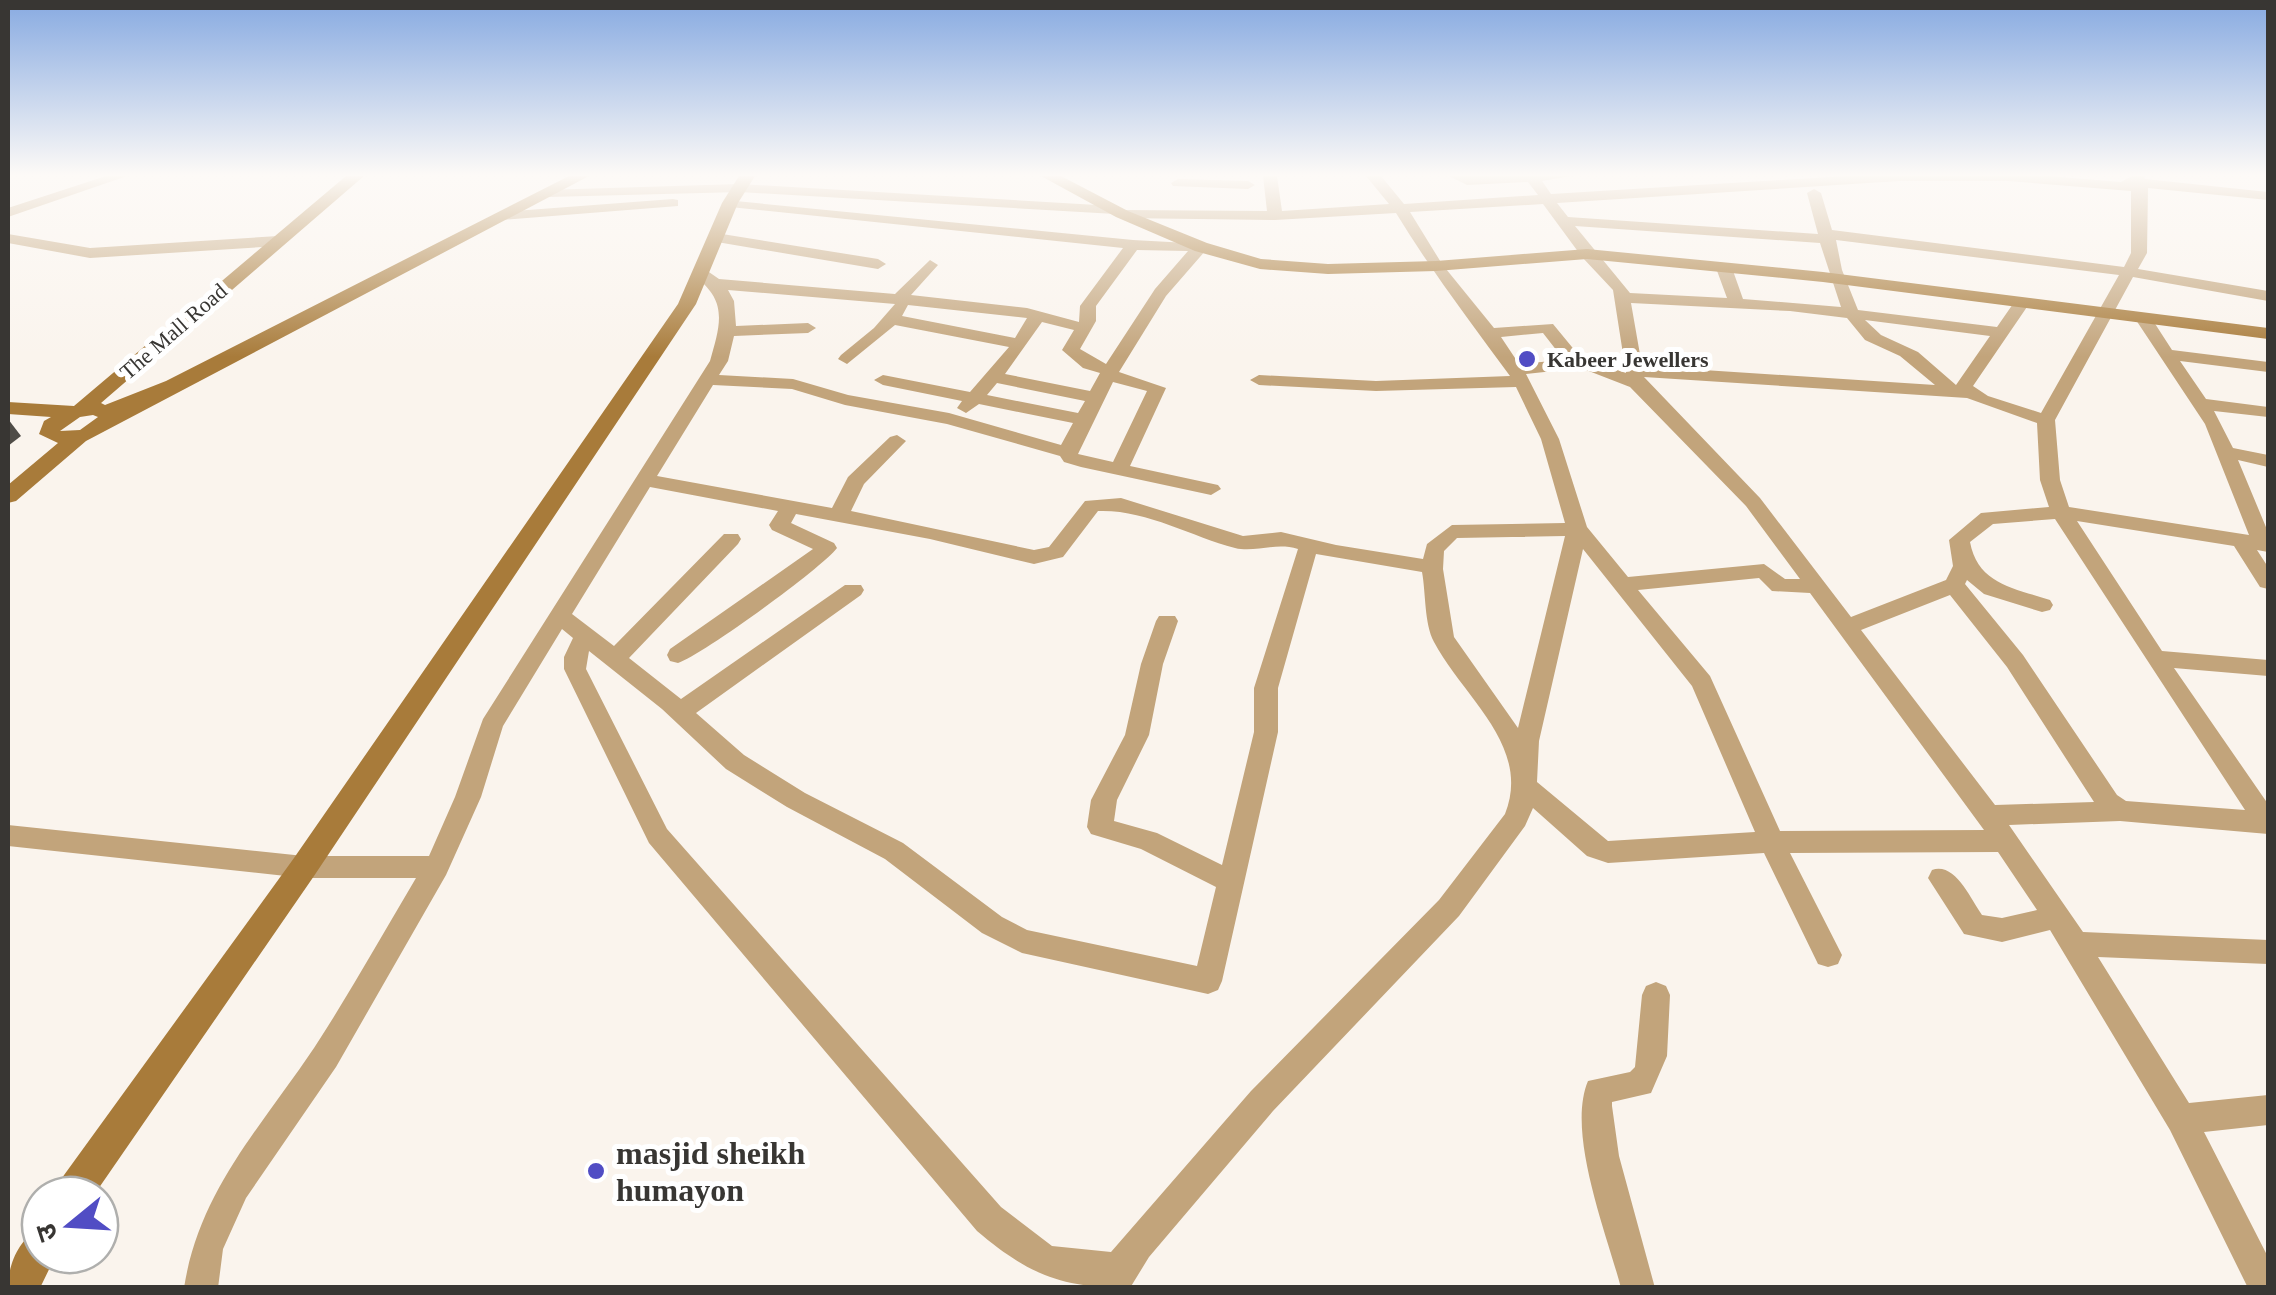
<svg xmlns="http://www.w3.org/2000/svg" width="2276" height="1295" viewBox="0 0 2276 1295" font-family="'Times New Roman','Noto Sans Devanagari',serif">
  <rect width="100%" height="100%" fill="#faf4ed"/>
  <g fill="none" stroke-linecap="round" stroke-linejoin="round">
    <path fill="#c2a47b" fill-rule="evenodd" d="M106,176h21l-119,41v-9z
      M1263,176h14l5,35 107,-7 -23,-28h15l23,28 134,-9 -10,-13 -61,3 -18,-9h122l-29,5 9,13 295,-18h202l73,6 11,-6h12l1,3 123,13v8l-120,-12 -1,65 -9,16 130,22v10l-135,-24 -78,143 5,60 9,27 180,28 -44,-111 -69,-104 2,-4h12l22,34 96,12v10l-88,-11 26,38 62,8v10l-54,-6 19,37 35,7v12l-30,-7 30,72v20l-11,-2 11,17v22l-8,-2 -26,-41 -157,-25 85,130 106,9v16l-94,-8 94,136v30l-148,-13 -111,4 74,107 185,8v24l-170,-7 91,146 79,-8v30l-64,7 64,125v31h-20l-78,-158 -120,-200 -48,12 -38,-8 -36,-56 4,-8c23,-8 38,28 50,45l20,3 35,-8 -39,-58 -208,1 52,102 -4,9 -10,3 -10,-3 -54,-111 -156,10 -21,-7 -54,-48 -8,18 -66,90 -186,195 -124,146 -19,31c-66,0 -100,-12 -153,-57l-328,-388 -85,-174v-12l9,-19 -11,-9 -59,97 -22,71 -35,78 -110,192 -90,131 -23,51 -5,39h-34c15,-97 77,-161 130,-240 36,-55 68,-113 102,-170h-112l-296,-32v-21l296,31h125l26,-59 28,-78 227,-358c10,-36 19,-60 -16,-85v-6h12l13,9 176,15 35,-34 8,5 -27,30 116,13 52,14 1,-16 43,-58 -393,-41 -5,-1v-6l408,40 73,4v6l-40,46 -47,76 47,16 -36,78 88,19 3,4 -10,6 -130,-28 -17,-5 -4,-6 -113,-32 -102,-19 -53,-16 -79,-4 -56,91 175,32 16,-31 42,-40 7,-2 9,6 -42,43 -13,27 183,39 15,-3 36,-46 36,-3 122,38 38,-4 55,13 87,14 4,-15 25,-19 113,-2 -24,-84 -25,-52 -140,4 -117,-6 -9,-5 9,-5 117,6 134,-5c-39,-53 -80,-107 -114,-163l-121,7 -153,-2 -7,-4 -375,-22 -192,5 -7,-4 2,-3 197,-6 374,22 7,4 146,1zM1899,181h109l123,10v62l-7,14 -292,-37 -11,-37 -7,-4 -7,4 11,41 -250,-17 -11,-14zM1543,204l39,53 31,33 13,83 -45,-15 -28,-34 -59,4 -52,-64 -32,-52zM1575,226l245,17 21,64 -98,-8 -11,-31 -8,-5 -8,5 11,30 -97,-5zM1836,240l283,35 -78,138 -53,-17 -15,-10 56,-82 -2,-3h-12l-18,26 -139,-17 -16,-40zM1137,250l51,1 -33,38 -49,75 -26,-15 16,-28v-15zM728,290l167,14 -21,24 -33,27 -3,4 9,5 48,-39 114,22 -39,45 -87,-17 -9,5 9,5 79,16 -5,7 9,5 13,-9 94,19 -12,22 -112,-32 -101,-18 -55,-16 -74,-4 9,-14 6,-25 74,-3 8,-5 -8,-5 -72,3 -2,-25zM1631,303l159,8 57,7 18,22 35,16 35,29 -293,-19zM908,305l119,13 -12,20 -113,-22zM1865,320l125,16 -34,49 -38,-33 -37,-17zM1042,322l32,8 -12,20 21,18 17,5 -10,18 -85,-17zM1543,333l21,27 -45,4 -18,-27zM1581,368l49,19 116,119 54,73h-15l-21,-15 -136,13 -41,-50 -28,-88 -33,-65zM1644,377l323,21 70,25 3,57 9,27 -68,6 -32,27 4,26 -7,14 -95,37 -91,-119zM1113,382l34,9 -34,71 -35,-8zM997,383l88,18 -7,12 -91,-18zM650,487l128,24 -9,14 3,5 41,19 -143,100 -3,6 3,6 8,2c23,-7 144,-95 159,-115l-3,-5 -43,-20 5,-9 134,25 104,25 29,-7 35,-46c47,-2 92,25 137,37 20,5 40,-6 63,1l-44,139v44l-32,133 -65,-32 -43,-12 3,-21 32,-65 14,-71 15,-43 -3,-5h-16l-3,5 -15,43 -16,71 -34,65 -4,27 4,7 50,15 75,38 -19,79 -170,-36 -25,-13 -99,-74 -98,-50 -61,-38 -48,-42 165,-118 3,-5 -3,-5h-16l-164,114 -52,-41 109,-114 3,-5 -3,-5h-14l-110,112 -42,-32zM2055,519l190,291 -119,-9 -9,-6 -94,-140 -58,-71 2,-4 17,14 58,18 8,-2 3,-5 -3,-5c-37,-12 -72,-16 -80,-58l23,-18zM1565,536l-47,192 -64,-91 -11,-68 1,-18 13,-13zM1583,549l109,137 63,146 -147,9 -71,-59 2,-41zM1316,554l106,18c4,21 2,51 12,70 29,55 98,104 71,172l-66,86 -188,191 -140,161 -59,-6 -51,-39 -334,-378 -81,-160 3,-18 73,58 64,60 61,38 98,52 97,74 40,20 186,41 10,-4 4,-9 56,-249v-44zM1759,578l13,13 38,2 174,237 -204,1 -70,-155 -72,-86zM1950,595l57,72 87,135 -99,3 -134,-175z
      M1178,179l70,2 7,4 -7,4 -75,-3 -2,-3z
      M673,199l5,1v6l-176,14 -7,-4 7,-4z
      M716,233l162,26 8,5 -8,5 -167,-28v-6z
      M8,234l82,14 188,-12 8,5 -8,5 -188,12 -82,-15z
      M1656,982l10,4 4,9 -3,61 -16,37 -39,9v4l7,50 36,132h-34c-14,-54 -55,-155 -33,-207l42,-9 5,-5 7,-72 4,-9z"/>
    <path fill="#a87b3a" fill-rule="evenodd" d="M346,176h18l-263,227 4,2 61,-24 403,-205h20l-503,265 -70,60 -8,2v-18l50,-42 -19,-9 5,-13 7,-4 -43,-3v-12l66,4zM93,415l5,2 -18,13 -20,1 20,-14z
      M739,176h16l-17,27 -42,101 -382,572 -220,319h-40l5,-13 235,-324 384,-554 44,-101z
      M1041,176h20l67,35 79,32 54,16 67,5 108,-3 151,-12 236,23 445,56v11l-445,-57 -236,-23 -151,12 -108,3 -68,-5 -65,-18 -79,-34z
      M40,1229v26h16l-16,33h-32c0,-23 11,-50 32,-59z"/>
  </g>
  <path fill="#4f4c47" d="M8,419l13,17 -13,10z"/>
  <linearGradient id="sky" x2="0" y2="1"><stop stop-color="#87aae1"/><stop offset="0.49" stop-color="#fdfaf7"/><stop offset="1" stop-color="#fdfaf7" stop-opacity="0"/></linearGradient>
  <rect width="2276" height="357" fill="url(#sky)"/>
  <g fill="#514dc4" stroke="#fff" stroke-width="4">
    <circle cx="1527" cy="359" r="10"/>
    <circle cx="596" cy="1171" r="10"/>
  </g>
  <g text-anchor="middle" stroke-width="10" stroke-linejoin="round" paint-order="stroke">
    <g font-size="22" fill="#383633" stroke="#fff">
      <text transform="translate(173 331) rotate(-41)" y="8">The Mall Road</text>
    </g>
    <g font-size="22" font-weight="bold" fill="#383633" stroke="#fff" text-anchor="start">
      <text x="1547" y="367">Kabeer Jewellers</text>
    </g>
    <g font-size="32" font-weight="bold" fill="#383633" stroke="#fff" text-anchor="start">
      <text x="616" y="1164">masjid sheikh<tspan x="616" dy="37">humayon</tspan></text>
    </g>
  </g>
  <rect width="2276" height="1295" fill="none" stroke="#383633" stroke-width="20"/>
  <g transform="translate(70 1225) rotate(252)"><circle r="48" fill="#ffffff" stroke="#afafad" stroke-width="2.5"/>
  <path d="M0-8L18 38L0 25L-18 38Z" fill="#514dc4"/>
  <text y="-15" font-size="28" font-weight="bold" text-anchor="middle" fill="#383633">उ</text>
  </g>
</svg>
